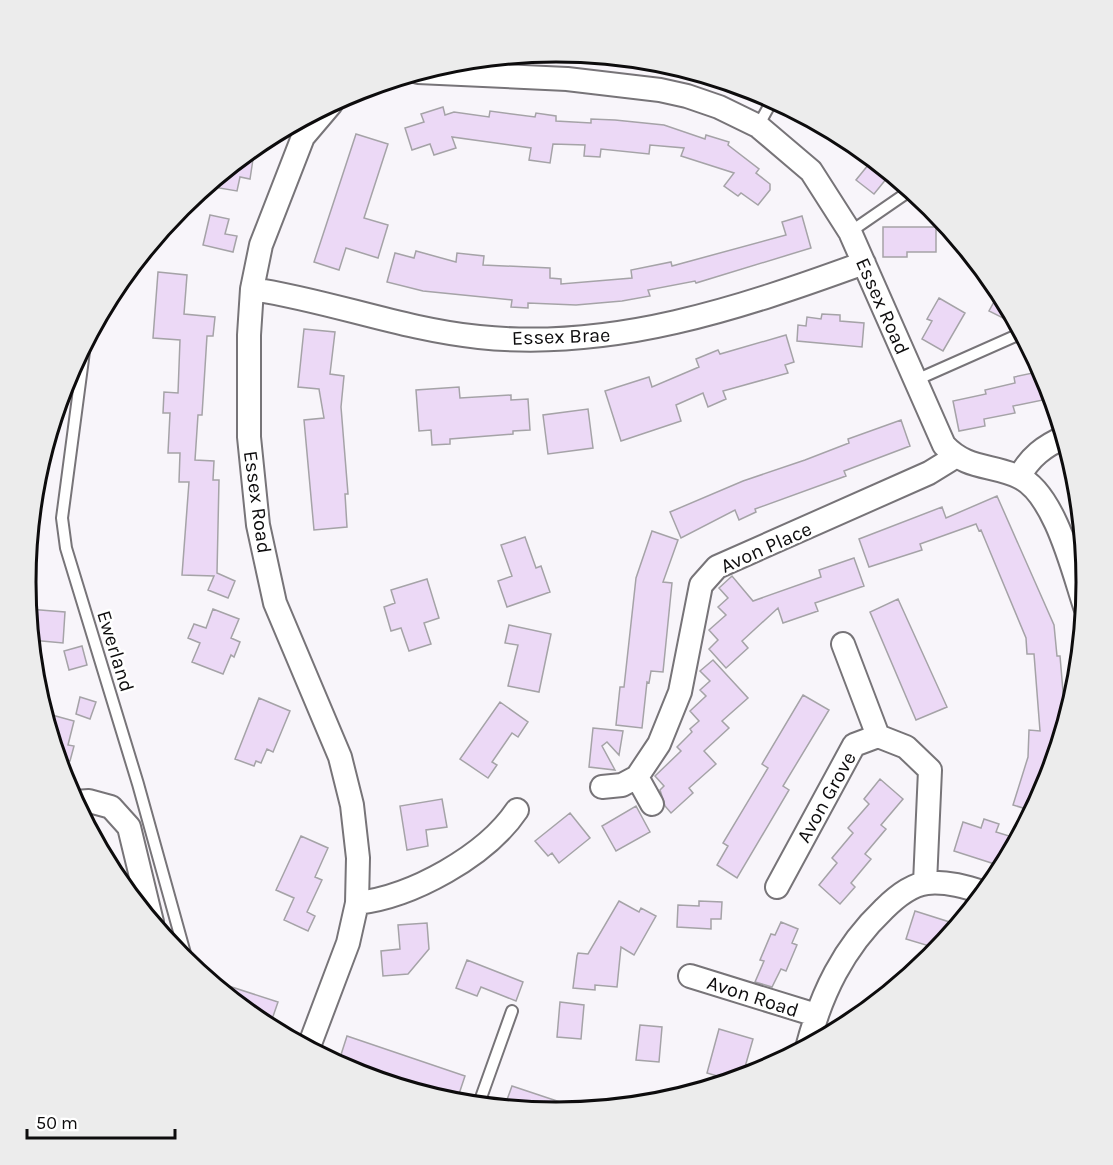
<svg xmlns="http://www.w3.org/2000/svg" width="1113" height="1165" viewBox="0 0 1113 1165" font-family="Karla,sans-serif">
  <rect width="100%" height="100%" fill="#f8f5fa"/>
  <path fill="#ecd9f6" stroke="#a5a3a7" stroke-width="1.5" d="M443,107l2,8 9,-3 35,5 1,-6 45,6 1,-4 20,3v5l35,2v-4l24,1 49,5 41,14 1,-4 23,7 -1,3 31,24 -3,4 14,11v6l-12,15 -17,-12 -3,3 -14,-10 10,-13 -53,-17 3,-8 -34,-3 -1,9 -48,-5 -1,8 -16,-1 1,-11 -32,-1 -3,19 -21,-3 2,-12 -79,-11 4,11 -22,7 -4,-11 -18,6 -7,-22 19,-6 -3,-8z
    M356,134l32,10 -24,74 24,7 -10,33 -32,-10 -7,22 -25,-8z
    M255,146l-5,33 -10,-2 -3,14 -18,-3 2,-14z
    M873,159l18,14 -17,21 -18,-14z
    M210,215l19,4 -4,15 12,2 -4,16 -30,-7z
    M802,216l9,32 -115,35 -1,-2 -47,9 2,6 -28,5 -46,4 -48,-2v5l-17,-1 1,-7 -89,-9 -36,-9 8,-29 19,5 2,-7 40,11 1,-9 27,3 -1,9 67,3v10l11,1v5l71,-6 -1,-8 40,-8 1,4 114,-31 -4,-13z
    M883,227h53v25h-29v5h-24z
    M158,272l29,3 -3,39 31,3 -2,19h-6l-5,79h-4l-3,45 19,1 -1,19h6l-2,93 18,8 -7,17 -20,-8 6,-14 -32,-1 7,-93h-10l1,-29h-12l2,-40h-7l1,-21 14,1 2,-53 -27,-2z
    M1000,291l4,7 15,28 -30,-15z
    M939,298l26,15 -22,38 -21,-12 10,-18 -5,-2z
    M822,314l18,1v6l24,2 -2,24 -65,-6 1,-16 8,1 1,-9 14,2z
    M304,329l31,3 -5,42 14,2 -3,31 7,87h-3l2,33 -33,3 -10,-110 20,-2 -5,-29 -21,-2z
    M786,335l8,27 -9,3 3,8 -65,18 3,8 -18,8 -5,-14 -27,12 5,16 -60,20 -16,-50 44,-14 3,10 47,-20 -3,-8 22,-9 2,4z
    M1042,371l9,21 -9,2 1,6 -30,6 2,7 -31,6 1,7 -26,5 -6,-30 33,-7 -1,-4 30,-7 -1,-6z
    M459,387l1,11 51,-3v5l17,-1 2,31 -17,1v3l-63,5v5l-18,1 -1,-15 -12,1 -3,-41z
    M588,409l5,39 -45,6 -5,-39z
    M901,420l9,26 -66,25 2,5 -91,33 1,3 -17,8 -4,-10 -54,28 -11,-26 73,-31 62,-21 44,-17 -1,-4z
    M997,496l57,129 3,31h3l5,59 -7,1 -3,41h-8l-6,19 -1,14 4,1 -11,20 -20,-6 15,-48 1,-27 11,1 -6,-77h-7l-1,-16 -45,-108 -2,1 -3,-7 -56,20 2,6 -53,17 -10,-28 83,-32 4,11z
    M652,531l26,9 -15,42 9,1 -9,89 -12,-1 -2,12 -2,-1 -5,46 -26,-3 4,-38h4l12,-109z
    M525,537l11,31 5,-2 9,26 -43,15 -9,-26 14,-5 -11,-31z
    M854,558l10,28 -49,17 3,8 -35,12 -5,-15 -36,33 6,7 -22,20 -17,-19 9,-9 -9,-10 17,-15 -8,-8 10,-9 -9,-10 13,-12 21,25 68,-24 -2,-7z
    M427,579l12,39 -15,5 7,21 -22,7 -8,-23 -10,3 -7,-24 11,-4 -4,-13z
    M898,599l49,108 -31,13 -46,-108z
    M28,609l37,3 -2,31 -32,-3z
    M213,609l26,10 -8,19 9,4 -6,15 -3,-2 -8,19 -31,-12 8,-19 -12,-5 6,-14 12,4z
    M509,625l42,9 -12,58 -31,-6 10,-41 -13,-2z
    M82,646l5,19 -18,5 -5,-19z
    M713,660l35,38 -26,23 7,7 -25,23 12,13 -27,24 4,5 -22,20 -6,-7 -5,-16 4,-4 -9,-10 26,-25 -4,-4 15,-15 -2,-3 9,-8 -9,-10 16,-15 -6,-6 10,-9 -10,-10z
    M803,695l26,15 -46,76 6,4 -52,88 -20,-13 11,-19 -5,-3 45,-75 -6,-4z
    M80,697l16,5 -6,17 -14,-5z
    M259,698l31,13 -17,41 -6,-3 -6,14 -5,-2 -2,5 -19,-7z
    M500,702l28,20 -10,15 -6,-4 -20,29 5,3 -9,13 -28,-19z
    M52,715l22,6 -6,24 6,1 -4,15 -6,-1 -3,10 -13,-42z
    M593,728l30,3 -4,24 -12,-13 -5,4 13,24 -26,-3z
    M880,779l23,20 -22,26 5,4 -21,25 6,5 -20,24 4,4 -15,17 -21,-19 18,-22 -5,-5 21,-25 -5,-5 21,-24 -5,-5z
    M442,799l5,28 -21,3 2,16 -21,4 -7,-44z
    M636,806l14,26 -34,19 -14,-25z
    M570,813l20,25 -31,25 -7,-10 -4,3 -13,-15z
    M984,819l15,5 -3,8 23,7 -15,28 -50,-16 9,-29 18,6z
    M301,836l27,12 -13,29 7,3 -15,32 8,4 -7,15 -24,-11 10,-22 -18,-8z
    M619,901l20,11 2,-4 15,8 -22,39 -13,-8 -4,40 -22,-2v5l-22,-2 4,-32 1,-3 10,1z
    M699,901l23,1 -1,17h-10v10l-34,-2 1,-22 21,1z
    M915,911l44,14 -20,24 -33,-10z
    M781,922l17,7 -6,14 5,2 -11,26 -5,-2 -9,18 -17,-5 9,-21 -4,-1 11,-26 4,1z
    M427,923l2,26 -21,25 -25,2 -2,-25 19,-2 -2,-24z
    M467,960l56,22 -7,19 -35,-14 -4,9 -21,-8z
    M210,980l68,22 -9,26 -8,-4z
    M560,1002l24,3 -3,34 -24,-2z
    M640,1025l22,2 -3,35 -23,-2z
    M719,1029l34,10 -8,28 17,5 -28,9 -27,-8z
    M347,1036l118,40 -9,27 -118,-39z
    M512,1086l69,23 -1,2 -24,2 -52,-5z"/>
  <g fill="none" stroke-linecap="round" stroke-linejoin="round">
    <g stroke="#777478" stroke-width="14">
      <path id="service" d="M758,126l15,-27
        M850,232l61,-42
        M85,344l-23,174 4,30 72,236 50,180
        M916,380l106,-47
        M478,1106l34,-95"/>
    </g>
    <g stroke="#777478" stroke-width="26">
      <path id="minor" d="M418,72l149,7 93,11 27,6 32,11 39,19 53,45 39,61 94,213c23,25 47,19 75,32 36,17 54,94 66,130
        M252,289c76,11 149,40 227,48 134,14 261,-29 385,-74
        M1019,477c11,-20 25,-31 46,-40
        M843,644l35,92
        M637,777l15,27
        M602,787l20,-2 15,-8 22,-33 21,-52 21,-107 16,-18 212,-94 26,-16
        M75,802l14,-1 22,6 18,20 23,95
        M777,887l77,-142 24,-9 28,11 24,23 -5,113
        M357,903c55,-6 129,-47 160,-93
        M690,976l126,39
        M807,1048c14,-54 36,-100 77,-139 11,-11 26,-24 43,-26 20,-2 40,4 58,10
        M308,1049l40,-106 9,-40 1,-45 -6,-53 -12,-48 -65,-154 -17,-78 -9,-88v-102l3,-46 9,-44 42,-108 28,-33"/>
    </g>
    <use href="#service" stroke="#fff" stroke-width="10"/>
    <use href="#minor" stroke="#fff" stroke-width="22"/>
  </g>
  <g text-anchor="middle" stroke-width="5" stroke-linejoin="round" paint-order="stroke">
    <g font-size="20" fill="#0d0c0d" stroke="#fff">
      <text transform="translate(883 306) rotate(66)" y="7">Essex Road</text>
      <text transform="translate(561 336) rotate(-2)" y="7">Essex Brae</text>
      <text transform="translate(258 502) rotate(82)" y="7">Essex Road</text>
      <text transform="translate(766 547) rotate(-24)" y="7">Avon Place</text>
      <text transform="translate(116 651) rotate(73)" y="7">Ewerland</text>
      <text transform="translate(826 797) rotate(-61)" y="7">Avon Grove</text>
      <text transform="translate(753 996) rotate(18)" y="7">Avon Road</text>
    </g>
  </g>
  <path d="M0 0H1113V1165H0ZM36 582a520 520 0 1 1 1040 0a520 520 0 1 1-1040 0Z" fill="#ececec" fill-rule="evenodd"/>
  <path fill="none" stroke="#0d0c0d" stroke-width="3" d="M36 582a520 520 0 1 1 1040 0a520 520 0 1 1-1040 0Z"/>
  <path d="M27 1129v9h148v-9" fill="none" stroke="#0d0c0d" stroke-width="3"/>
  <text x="36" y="1129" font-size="18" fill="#0d0c0d" stroke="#ffffff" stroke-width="4.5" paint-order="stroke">50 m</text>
</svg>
